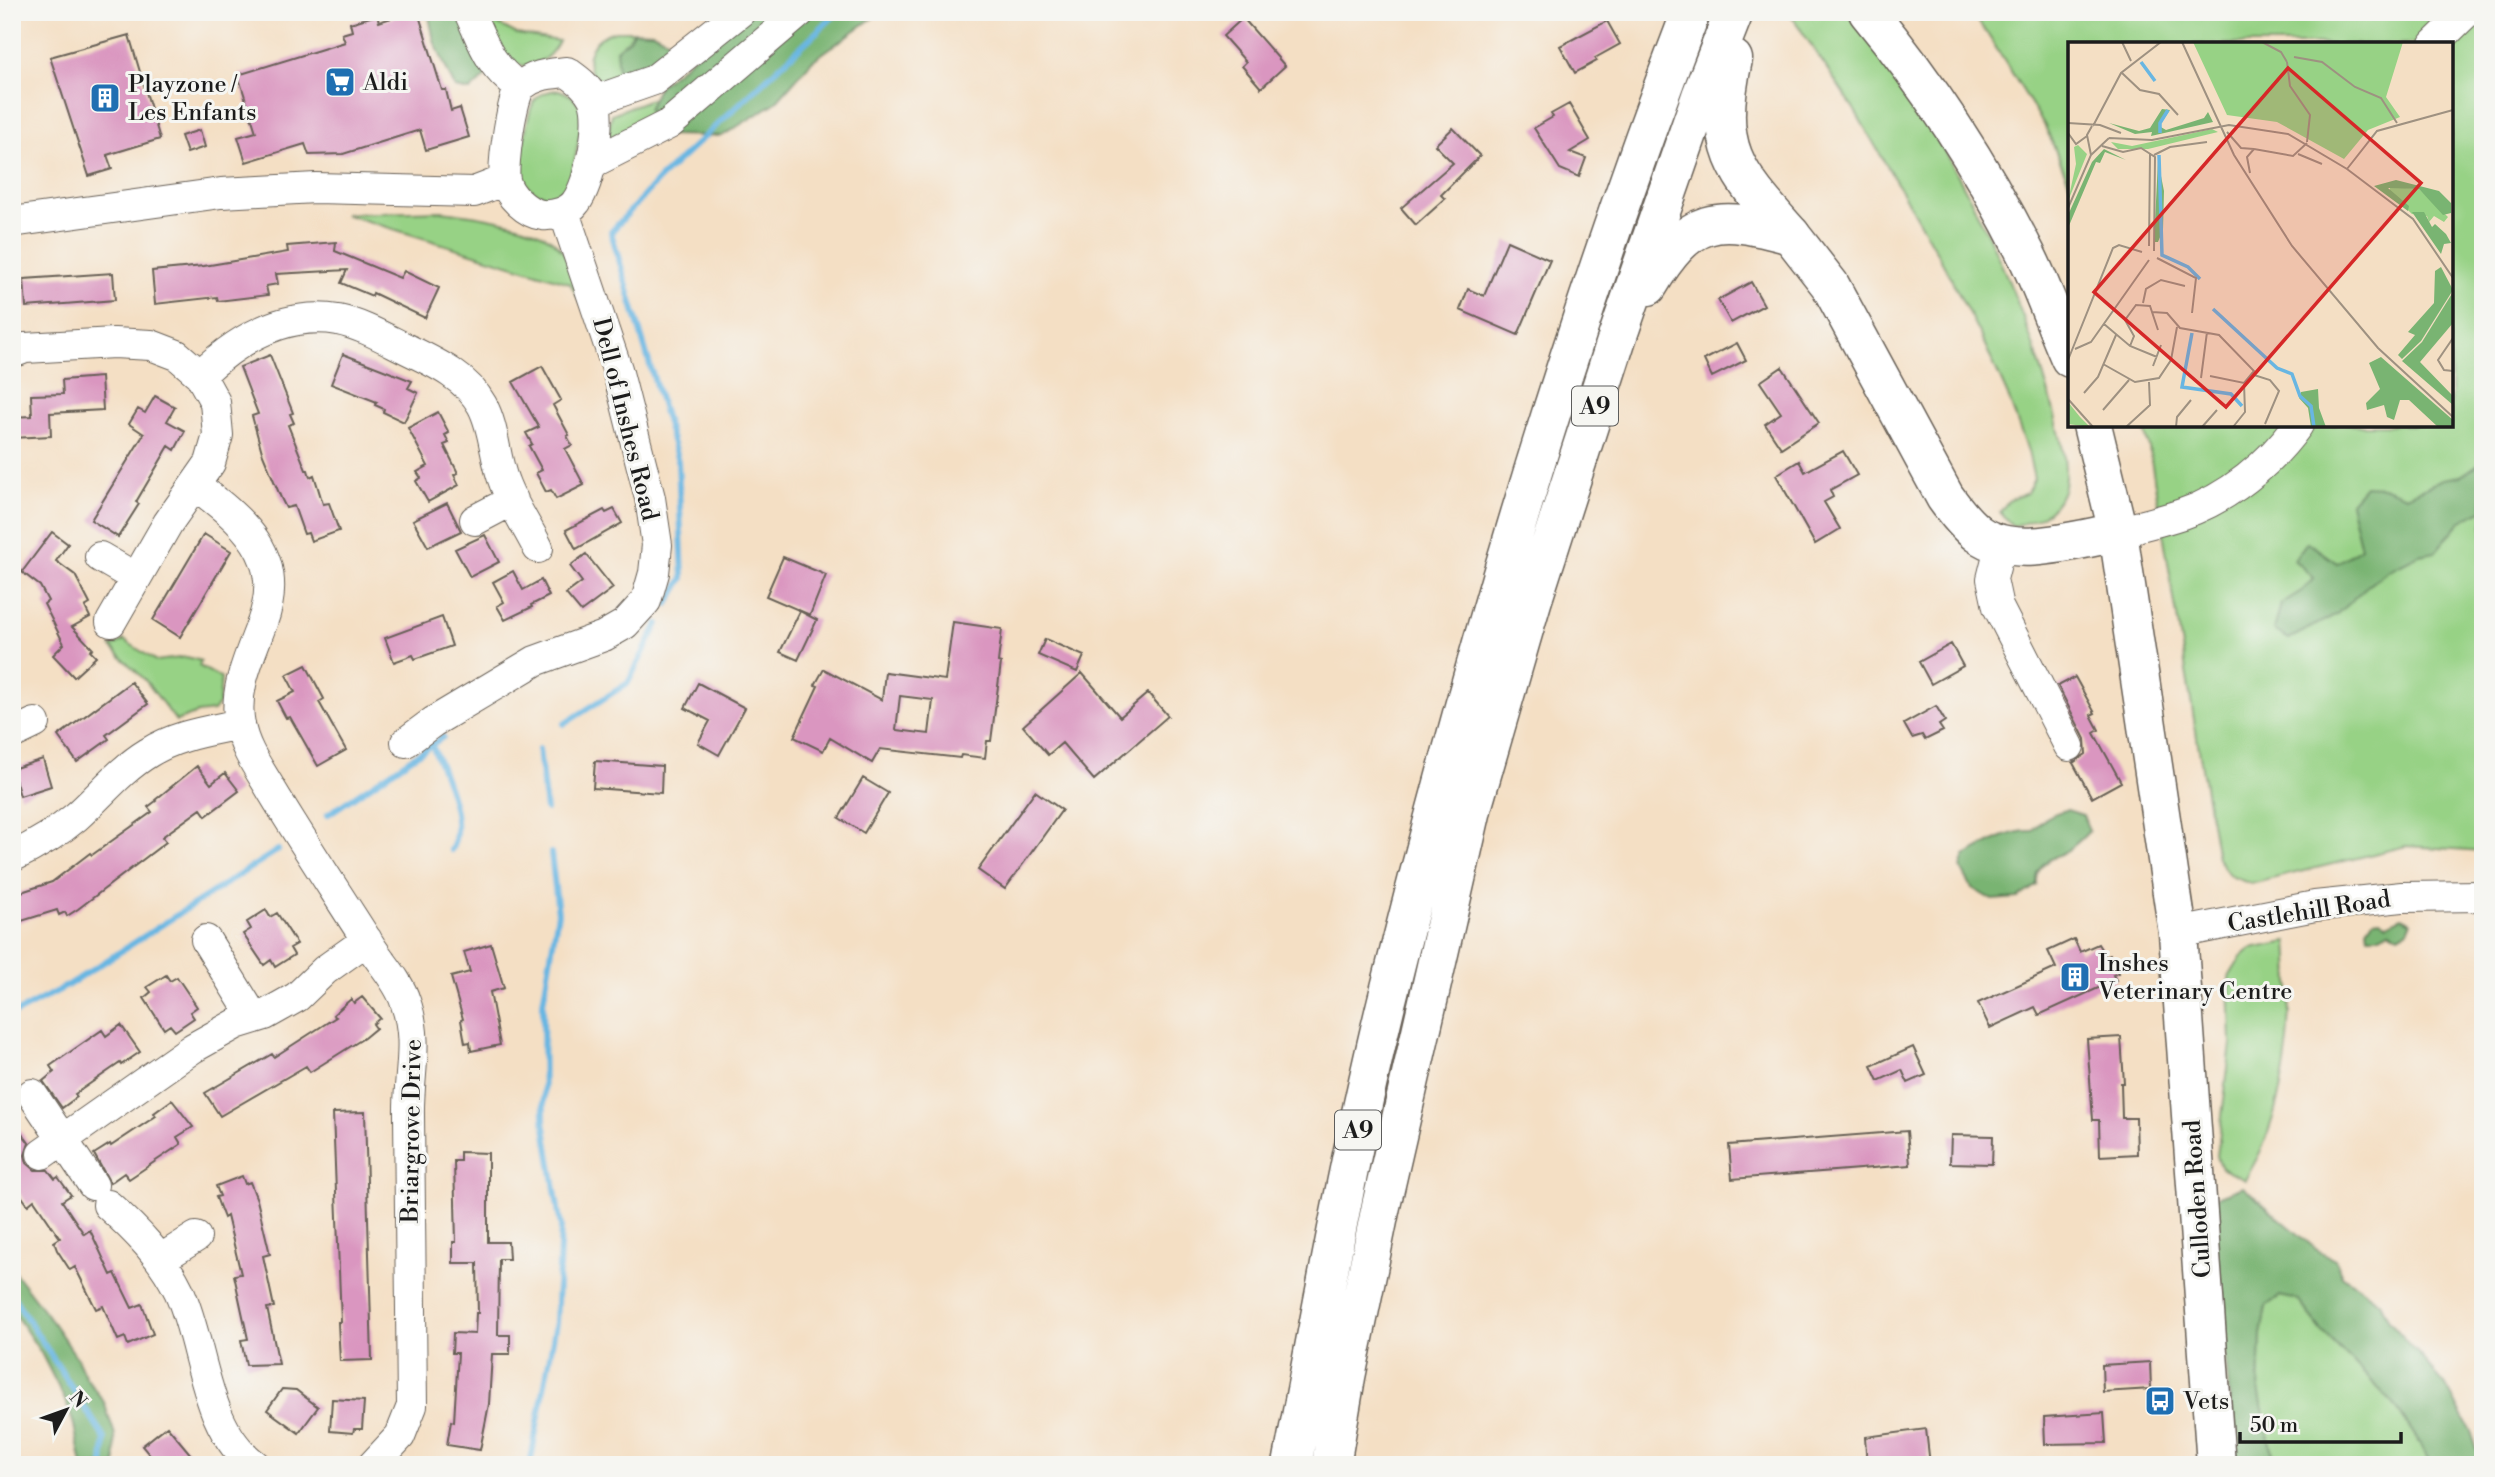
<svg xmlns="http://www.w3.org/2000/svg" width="2495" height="1477" viewBox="0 0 2495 1477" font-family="'Libre Bodoni',serif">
  <rect width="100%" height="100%" fill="#f6f6f2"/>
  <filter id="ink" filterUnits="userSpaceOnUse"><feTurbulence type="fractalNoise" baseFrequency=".0143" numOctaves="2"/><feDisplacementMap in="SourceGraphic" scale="14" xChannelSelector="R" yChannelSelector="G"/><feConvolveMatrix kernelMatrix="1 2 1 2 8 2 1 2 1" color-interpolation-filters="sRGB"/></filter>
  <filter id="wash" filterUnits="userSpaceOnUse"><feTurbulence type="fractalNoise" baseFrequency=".00686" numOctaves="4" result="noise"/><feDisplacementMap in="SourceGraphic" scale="28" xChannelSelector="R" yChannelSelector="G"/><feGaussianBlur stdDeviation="1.57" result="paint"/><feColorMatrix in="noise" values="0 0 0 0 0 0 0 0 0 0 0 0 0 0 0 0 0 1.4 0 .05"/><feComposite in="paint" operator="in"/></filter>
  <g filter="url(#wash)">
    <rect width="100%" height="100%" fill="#f4dfc4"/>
    <path fill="#97d285" stroke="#5a7750" stroke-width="2" d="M505,12h85c-33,13 -52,15 -85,0z
      M1789,12h58c92,105 167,259 205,392 6,24 19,65 10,89 -9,22 -29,29 -50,33l-12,-14 8,-11 19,-8 7,-14 -6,-28 -21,-57 -22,-49 -42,-82 -89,-154z
      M1971,12h512v839l-77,-5 -155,38 -21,-8 -13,-18 -68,-410 -6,-23h308v-381h-381v140l-25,-58 -57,-91z
      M482,16l35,18 42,7c-6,11 -12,18 -24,23 -28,11 -42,-30 -53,-48z
      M615,31h19l-6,9 -12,10 12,26 -21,8 -15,-9c-10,-21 2,-38 23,-44z
      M559,90c11,4 19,9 22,21 2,11 -1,22 -3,32 -4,21 -8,63 -39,51 -6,-2 -13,-8 -15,-15 -6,-12 3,-67 11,-79 7,-8 15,-9 24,-10z
      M653,98l-5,11 7,10 -48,20 5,-25z
      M441,211c31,4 105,12 122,41 12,20 18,45 27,67l-20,-36 -226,-69z
      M124,640l32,21 31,-4 14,4 -2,5 22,12 -2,25 -6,8 -15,2 -22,8 -31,-41 -34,-33z
      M2288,942c5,67 2,130 -21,194 -5,15 -14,30 -22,44l-23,-11 -5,-13 14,-112 -2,-67 12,-20 10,-8z
      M2280,1296l18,4 25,32 70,71 29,43 8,19h-156l-15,-76 2,-55 5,-28z"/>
    <path fill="#79b472" stroke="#4a6847" stroke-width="2" d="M428,12h34l19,42 4,23 -15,14 -15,-3 -21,-47z
      M748,12h133l-69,49 -37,42 -53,33 -55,-1 -19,-26 11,-23z
      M634,31l19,1 15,8v15c-17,16 -26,28 -50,16l-2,-21 12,-10z
      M2483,461v48l-23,13 -25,30 -16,3 -30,15 -23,17 -29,27 -48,25 -15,-9 7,-26 22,-14 11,-12 -20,-18 13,-18 30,21 24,-15 -11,-45 15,-17 18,1 24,9 36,-17 18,-3z
      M2067,810l16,5 6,16c-6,7 -13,13 -21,19 -18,11 -32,10 -31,35l-19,13 -26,2 -20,-12 -11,-20 4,-12c22,-11 42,-26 67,-25 11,-12 19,-18 35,-21z
      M2402,917l10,5 -5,9 -9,4 -8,-4 -9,5h-13l-1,-7 6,-9 7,-1 7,5z
      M2243,1187l74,63 18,9 7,16 38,27 9,19 56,63 26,47 11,34h-52l-8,-19 -29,-43 -70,-71 -25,-32 -18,-4 -14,10 -5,28 -2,55 15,76h-38l-24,-253 2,-14z
      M12,1269l42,55 23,34 8,18 19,26 11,33 1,30h-34l-8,-40 -7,-21 -26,-51 -29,-43z"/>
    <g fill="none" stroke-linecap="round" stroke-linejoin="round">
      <path stroke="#68b6e2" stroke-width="6" d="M668,604l15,-26 -5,-117 -67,-229 48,-53 179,-167
        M564,724l64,-41 30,-59
        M432,745c11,28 35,77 19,105
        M539,749l7,61
        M327,815l116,-78
        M12,1015l55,-29 211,-136
        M12,1295l93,144 -2,26
        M530,1465l26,-142 5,-96 -17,-106 -1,-118 15,-90 -7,-60"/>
    </g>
    <g id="blocks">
      <path fill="#da96c0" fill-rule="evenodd" d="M410,12h8l24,78h4l5,21 9,-3 9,29 -43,13 -6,-20 -77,24 -34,1 -4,-11 -59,18 -8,-25 18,-5 -18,-57 107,-33 -3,-8 10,-3 -2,-8 27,-8 2,7z
        M1243,18l42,48 -24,22 -19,-22 4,-4 -23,-26z
        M1607,21l13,23 -25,14 2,3 -22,12 -15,-27z
        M129,35l31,104 -53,16 5,14 -23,7 -39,-119z
        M1569,104l21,36 -20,12 16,6 -7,19 -19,-8 -26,-41 19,-11 -2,-3z
        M1453,128l27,28 -39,39 4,4 -29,26 -15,-17 52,-45 -18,-18z
        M200,130l5,17 -18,6 -6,-17z
        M1507,241l43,19 -32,75 -58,-25 8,-21 16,7z
        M336,242l-1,9 65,27 4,-7 35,17 -14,30 -52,-25 -1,3 -31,-13 6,-13 -71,4 2,10 -12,2 2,9 -50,6 -1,-4 -62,7 -3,-33 52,-5 84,-14 -1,-6z
        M113,273l2,27 -89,7 -2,-28z
        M1751,282l13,23 -33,18 -13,-23z
        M1737,343l9,17 -34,17 -8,-17z
        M343,354l69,27 -4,7 10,5 -14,29 -21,-10 1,-3 -9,-4 2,-3 -46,-18z
        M270,355l23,58 -3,1 4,9 -6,2 18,45h2l2,7 4,-2 9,29 6,-1 10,28 -28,10 -3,-8 -4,1 -10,-28 -8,2 -5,-10 -19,-46 -10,-36 6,-2 -18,-47z
        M542,366l19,34 -8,5 16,30 -2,1 5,9 -7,4 19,36 -28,14 -5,-9 -5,2 -10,-19 6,-3 -13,-24 3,-2 -6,-11 13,-6 -26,-45z
        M1782,367l37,56 -38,25 -16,-24 16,-11 -21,-31z
        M101,377l2,33 -53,3 1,23 -39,2v-21l20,-1 -1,-21 32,-1 -1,-14z
        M155,396l20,11 -8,14 18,10 -10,19 -6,-4 -33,56 3,2 -21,33 -27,-17 53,-86 -15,-10 9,-15 7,4z
        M438,412l11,21 -4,2 4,8 -5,2 14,28 -4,2 5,10 -31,17 -12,-21 5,-3 -4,-6 11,-6 -20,-38z
        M1843,451l14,24 -27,15 3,7 -9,5 16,27 -25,15 -39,-69 23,-14 6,11z
        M447,503l14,28 -33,16 -15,-27z
        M614,509l8,14 -46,26 -10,-19 38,-20 2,3z
        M52,532l16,12 -12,17 19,14 15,29 -5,3 5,10 -18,10 21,22 -3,2 6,6 -22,20 -21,-22 11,-11 -20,-40 4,-3 -8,-15 -18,-14z
        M204,534l27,17 -51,86 -27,-17z
        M485,535l14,27 -29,15 -15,-28z
        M586,554l27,34 -32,24 -15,-18 16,-12 -12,-16z
        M783,557l43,18 -16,40 -44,-19z
        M513,571l10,19 18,-10 8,16 -18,9 1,2 -27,13 -8,-14 7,-4 -11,-20z
        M800,611l17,9 -19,40 -18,-8z
        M442,617l10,29 -37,13 -2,-4 -19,7 -9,-24z
        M953,622l49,7 -4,33 3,1 -10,78h-4l-2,17 -24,-3 -1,3 -80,-9 -8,14 -42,-25 -7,13 -29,-14 24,-51 -3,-1 9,-16 58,31 3,-28 60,8zM900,696l33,4 -4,34 -33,-4z
        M1045,639l39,17 -7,16 -39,-17z
        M1951,644l12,22 -32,18 -12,-22z
        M306,665l18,34 -5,3 27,48 -28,16 -28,-49 -4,1 -9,-17 18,-9 -9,-17z
        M1082,673l38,44 28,-24 20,23 -74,64 -32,-37 -14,12 -25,-29z
        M2075,677l20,36 -4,2 8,15 -5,3 27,49 -29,16 -19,-35 13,-9 -1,-15 -27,-53z
        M131,682l17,22 -42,31 3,4 -32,23 -19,-26z
        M698,683l47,25 -26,47 -21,-12 12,-22 -25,-13z
        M1936,706l9,15 -6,4 4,6 -18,9 -3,-5 -10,3 -8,-14z
        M43,759l8,27 -31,10 -8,-27z
        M595,761l67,5 -1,27 -68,-5z
        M197,766l14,18 14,-11 14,18 -33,25 -5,-7 -39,28 4,5 -88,67 -11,7 -2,-4 -6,3 -2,-5 -45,14v-29l40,-13 38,-29 2,2 60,-43 -4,-5 8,-6 -1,-1z
        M863,778l25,15 -24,40 -25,-15z
        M1035,791l27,19 -57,79 -27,-19z
        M266,910l4,7 7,-4 20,31 -7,4 4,7 -19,12 -4,-7 -7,5 -21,-31 8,-5 -4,-7z
        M2074,939l6,13 18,-8 8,13 4,-2 8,18 -5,2 3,5 -77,35 -4,-8 -45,21 -12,-25 78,-35 -8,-17z
        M491,944l13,44 -14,4 10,53 -29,6 -1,-9 -5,1 -4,-23 2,-1 -12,-42 19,-5 -6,-20z
        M166,975l4,6 7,-4 20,30 -7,5 4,6 -19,13 -5,-6 -6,4 -20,-31 7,-6 -4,-5z
        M362,997l18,21 -7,6 3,4 -12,10 -54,34 -4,-6 -86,50 -15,-23 67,-39 2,3 62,-40 -3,-2 18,-16 3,4z
        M121,1025l19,27 -19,13 -1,-2 -45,31 2,3 -15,11 -19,-27 11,-9 -4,-6 52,-36 4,6z
        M2121,1037l3,46h-3l1,35h14l1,36 -37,2 -1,-36h-6l-6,-81z
        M1913,1047l13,28 -18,8 -6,-13 -24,11 -7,-15z
        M172,1100l21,27 -16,10 4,7 -52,35 -5,-6 -14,10 -16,-29 16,-10 1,2 45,-30 -2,-3z
        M365,1112l7,248 -32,1 -2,-39h3l-8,-209z
        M12,1119l17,24 -4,12 2,8 8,7h13l7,9 3,-2 13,18 -9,6 22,33 6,-4 21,45 4,-2 17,35 10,-4 11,30 -25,11 -3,-8 -7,3 -15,-34 -7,3 -21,-42 -5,3 -13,-20 -3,-8 6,-4 -26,-38 -6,5 -16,-22z
        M1907,1131l3,34 -178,14 -3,-34z
        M1951,1135l42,1 -1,28 -42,-1z
        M460,1152l28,1v89h20l1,17h-10l-1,76h12v19h-18l-3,50 -9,46 -33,-5 4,-24 3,1 4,-69h-6l1,-20 22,1 1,-21h2l-1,-50h-24v-21h3l-2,-81h6z
        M242,1176l3,8 5,-2 7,18 13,54 -7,2 11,51 -7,1 12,56 -33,1 -5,-25 7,-1 -14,-64 7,-1 -14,-58 -3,2 -8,-21 4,-1 -4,-10z
        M2150,1362l1,27 -48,3 -1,-27z
        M282,1389l14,1 22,17 -19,26 -32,-23z
        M332,1399l32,2 -2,28h-8l-1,4 -23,-2z
        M2104,1413l2,30 -61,1 -1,-27z
        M167,1426l25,30 -10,9h-24l-16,-19z
        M1926,1429l4,36h-63l-2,-28z"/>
    </g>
  </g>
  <g filter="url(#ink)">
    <use href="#blocks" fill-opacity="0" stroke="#686057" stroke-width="2"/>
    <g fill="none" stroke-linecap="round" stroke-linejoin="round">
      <g stroke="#686057" stroke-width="32">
        <path id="minor" d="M469,12c15,33 20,53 50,75
          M2434,44l33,-32
          M567,72c11,8 19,13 26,26 10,22 -3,85 -17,104 -7,10 -22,14 -34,13 -15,-2 -34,-19 -37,-35 -3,-14 7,-85 16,-94 14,-12 29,-12 46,-14z
          M594,101l60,-21 86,-68
          M590,164l79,-40 131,-112
          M12,222l209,-29 95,-5 158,4 31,-12
          M12,353l13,-5 89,-5 37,2 26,10 23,20 15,27 3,33 -8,28 -42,60 -57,99
          M200,375c37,-35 84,-64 138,-55 25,5 50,20 73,31 27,13 56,27 71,54 13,24 12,52 22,77 8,22 23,44 34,66
          M195,485c48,36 92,71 67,138 -12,33 -29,66 -22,102 4,24 20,45 32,66 32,53 66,104 99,156 11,17 28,35 34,54 15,41 3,73 4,114 1,97 2,194 3,291l-12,30 -27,29
          M475,520l38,-20
          M2118,532c21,-6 43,-11 64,-18 45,-15 88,-50 116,-89
          M2001,543l-9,36 6,28 71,139
          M100,557l36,21
          M12,734l23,-11
          M406,742l27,-20 102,-61 69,-25 21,-12 21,-23 8,-28 3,-28 -7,-47 -33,-129 -53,-157
          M12,857c23,-11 44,-23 64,-40 24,-21 44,-47 72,-64 28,-18 60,-22 92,-29
          M2178,933l137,-27 87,-9 81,-1
          M206,940l48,78
          M32,1094l61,91
          M42,1154l151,-106 43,-24 29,-9 32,-18 28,-27 42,-30
          M108,1205c28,25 54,51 71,86 25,54 24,137 76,174
          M161,1259l35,-22"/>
      </g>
      <g stroke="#686057" stroke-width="41">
        <path id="major" d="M1868,12c61,74 115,157 158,242 17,34 29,70 44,104
          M1791,235l39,50 115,212c10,14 20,27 33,37 36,26 101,5 140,-2
          M2092,425l26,107 60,401 38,532"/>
      </g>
      <g stroke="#686057" stroke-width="41">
        <path id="highway" d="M1733,59c-19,90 0,111 58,176
          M1648,286c42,-71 68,-72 143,-51
          M1292,1465c29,-154 57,-309 94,-461 83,-336 181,-669 305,-992
          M1331,1465l15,-88 35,-171 92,-401 59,-203 85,-264 84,-242 33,-84"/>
      </g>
      <use href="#minor" stroke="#fff" stroke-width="30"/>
      <use href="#major" stroke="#fff" stroke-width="38"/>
      <use href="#highway" stroke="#fff" stroke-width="38"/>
    </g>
  </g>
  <defs>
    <g id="supermarket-square" transform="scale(1.575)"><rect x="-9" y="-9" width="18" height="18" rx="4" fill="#1f6fb2" stroke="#f6f6f2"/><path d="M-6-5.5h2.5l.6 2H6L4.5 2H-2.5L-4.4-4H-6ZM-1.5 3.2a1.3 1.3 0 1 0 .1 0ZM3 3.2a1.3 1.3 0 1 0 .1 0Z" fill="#fff"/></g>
    <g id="building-square" transform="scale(1.575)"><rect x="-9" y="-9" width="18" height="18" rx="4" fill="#1f6fb2" stroke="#f6f6f2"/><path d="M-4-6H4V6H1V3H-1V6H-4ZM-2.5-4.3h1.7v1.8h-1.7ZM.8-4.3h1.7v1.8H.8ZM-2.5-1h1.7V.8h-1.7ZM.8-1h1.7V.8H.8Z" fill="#fff"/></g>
    <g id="bus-square" transform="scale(1.575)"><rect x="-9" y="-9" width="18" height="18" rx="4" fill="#1f6fb2" stroke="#f6f6f2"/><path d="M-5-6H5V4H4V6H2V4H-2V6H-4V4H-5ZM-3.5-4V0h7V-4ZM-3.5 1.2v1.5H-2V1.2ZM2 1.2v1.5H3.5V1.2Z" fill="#fff"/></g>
  </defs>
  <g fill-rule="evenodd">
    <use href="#supermarket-square" x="340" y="82"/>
    <use href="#building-square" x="105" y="98"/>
    <use href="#building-square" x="2075" y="977"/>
    <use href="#bus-square" x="2160" y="1401"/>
  </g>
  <g text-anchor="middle" stroke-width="6" stroke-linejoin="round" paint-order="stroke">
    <g fill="#f6f6f2" stroke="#5d5d5c" stroke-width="2">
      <rect x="1572" y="386.5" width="46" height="39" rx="5"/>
      <rect x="1335" y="1110.5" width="46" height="39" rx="5"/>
    </g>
    <g font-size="23" font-weight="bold" fill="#1c1c1c">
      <text x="1595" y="414">A9</text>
      <text x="1358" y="1138">A9</text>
    </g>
    <g font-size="24" fill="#1c1c1c" stroke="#f6f6f2" text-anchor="start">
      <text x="363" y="90">Aldi</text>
      <text x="128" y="92">Playzone /<tspan x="128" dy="28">Les Enfants</tspan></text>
      <text x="2098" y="971">Inshes<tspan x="2098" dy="28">Veterinary Centre</tspan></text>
      <text x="2183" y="1409">Vets</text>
    </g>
    <g font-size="24" fill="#1c1c1c" stroke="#f6f6f2">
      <text transform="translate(626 419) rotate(76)" y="8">Dell of Inshes Road</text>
      <text transform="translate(2309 911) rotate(-9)" y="8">Castlehill Road</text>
      <text transform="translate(411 1131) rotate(-89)" y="8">Briargrove Drive</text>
      <text transform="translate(2197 1199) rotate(-94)" y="8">Culloden Road</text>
    </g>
  </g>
  <g transform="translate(2068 42)">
    <rect width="385" height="385" fill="#f4dfc4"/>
    <path d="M125,0h210l-17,55 14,20 -32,13 -24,29 -67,-37 -50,-7zM144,87l6,3 -70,17h-30l-7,-7 21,4zM10,103l9,9 -19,47 8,-37 -2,-17zM322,145l29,2 29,28 -4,5 -10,-6 -5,6 -2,-6 -15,-2 -22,-21zM0,360l12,15 10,10 -22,-3z" fill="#97d285"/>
    <path d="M94,67l8,1 -11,16 7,4 38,-12 4,-6 5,10 -62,14 1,-4 -17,2 -26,-11 30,8 11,-3zM36,107l22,11 -21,-8 -5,11 -4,-1 -28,66v-13l24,-53zM90,119l6,30 -1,39 -5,12h-4zM328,138l43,11 12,12v10l-8,2 -24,-26 -31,-1 21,18 -1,5 -34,-25zM344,170h12l8,15 3,-3 11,10 5,9 -7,1 -3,10zM373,225l12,23 -32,51 -19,18 -4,-4 17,-20 -7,-3 26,-29 1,-32zM385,250v31l-33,39 33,34v9l-51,-44 20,-19zM313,315l72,63v7h-15l-29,-27h-9l-6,20 -7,-3 -3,-12 -17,5 -1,-7 14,-14 -11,-26zM250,347l1,19 7,19h-15l-3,-19 -9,-10 2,-6z" fill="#79b472"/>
    <path fill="none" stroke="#68b6e2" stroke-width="3.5" d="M73,20l14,19M92,91v-10l8,-13M91,113l3,100 26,12 12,12M145,267l64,59 15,6 8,22 11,10 3,21M124,291l-10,54 49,7 11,12"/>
    <path fill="none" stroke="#9e9181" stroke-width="2" d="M54,0l9,19M114,0l52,113 58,91 86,102 75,69M194,0l19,10 6,10M226,15l28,5 33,25 26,11 16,25M219,20l3,24 20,29 -3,27M54,31l18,17 19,4 19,21M0,81l32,2 21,8M25,84l28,-53 40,-31M159,90l14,16 13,1M0,91l8,11 11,-8M41,96l43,2 77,-15 59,9 59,35 66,50 40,59M34,104l21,6 18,-4 14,9 -1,94M186,107l39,7 14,-13M230,112l24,10M23,113l18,-17M86,113l16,-8 37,-5M279,127l30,-38 76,-21M182,131l-3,-16 7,-8M0,166l23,-53 -4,-20 5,-9M81,204l1,-93M89,216l39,20 -4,35M75,261l3,-14 15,-9 24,6M84,270l15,1 13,15 39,7 35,36 -10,12 -34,-7M36,282l26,22 27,11M385,296l-15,22 6,10 9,1M62,304l4,-10 -9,-16 11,-15 14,1 8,24M7,307l16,-7 58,-82M0,318l45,-112 6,-3 23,7M35,322l32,18 24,-4 12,-18 6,-33M85,324l8,-21M186,333l16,5 9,11 -14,33M133,336l6,-46M16,351l14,-16 18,-42M0,357l25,28M35,368l26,-30M58,385l24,-22 -1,-23M108,385l1,-10 14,-17M134,385l15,-17M165,385l12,-15 -1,-29"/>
    <path fill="#d62828" fill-opacity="0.15" stroke="#d62828" stroke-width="3.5" d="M220,26l133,115 -195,224 -132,-115z"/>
    <rect width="385" height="385" fill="none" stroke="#1c1c1c" stroke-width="3.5"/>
  </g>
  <rect width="2495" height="1477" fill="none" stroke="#f6f6f2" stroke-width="42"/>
  <g transform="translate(66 1410) rotate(49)" stroke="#f6f6f2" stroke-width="5" paint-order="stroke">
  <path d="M0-5L12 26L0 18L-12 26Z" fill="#1c1c1c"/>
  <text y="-10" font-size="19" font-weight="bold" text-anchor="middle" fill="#1c1c1c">N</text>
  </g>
  <path d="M2240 1432v10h161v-10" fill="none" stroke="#1c1c1c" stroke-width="3.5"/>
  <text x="2250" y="1432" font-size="21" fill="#1c1c1c" stroke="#f6f6f2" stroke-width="5" paint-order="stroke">50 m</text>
</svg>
